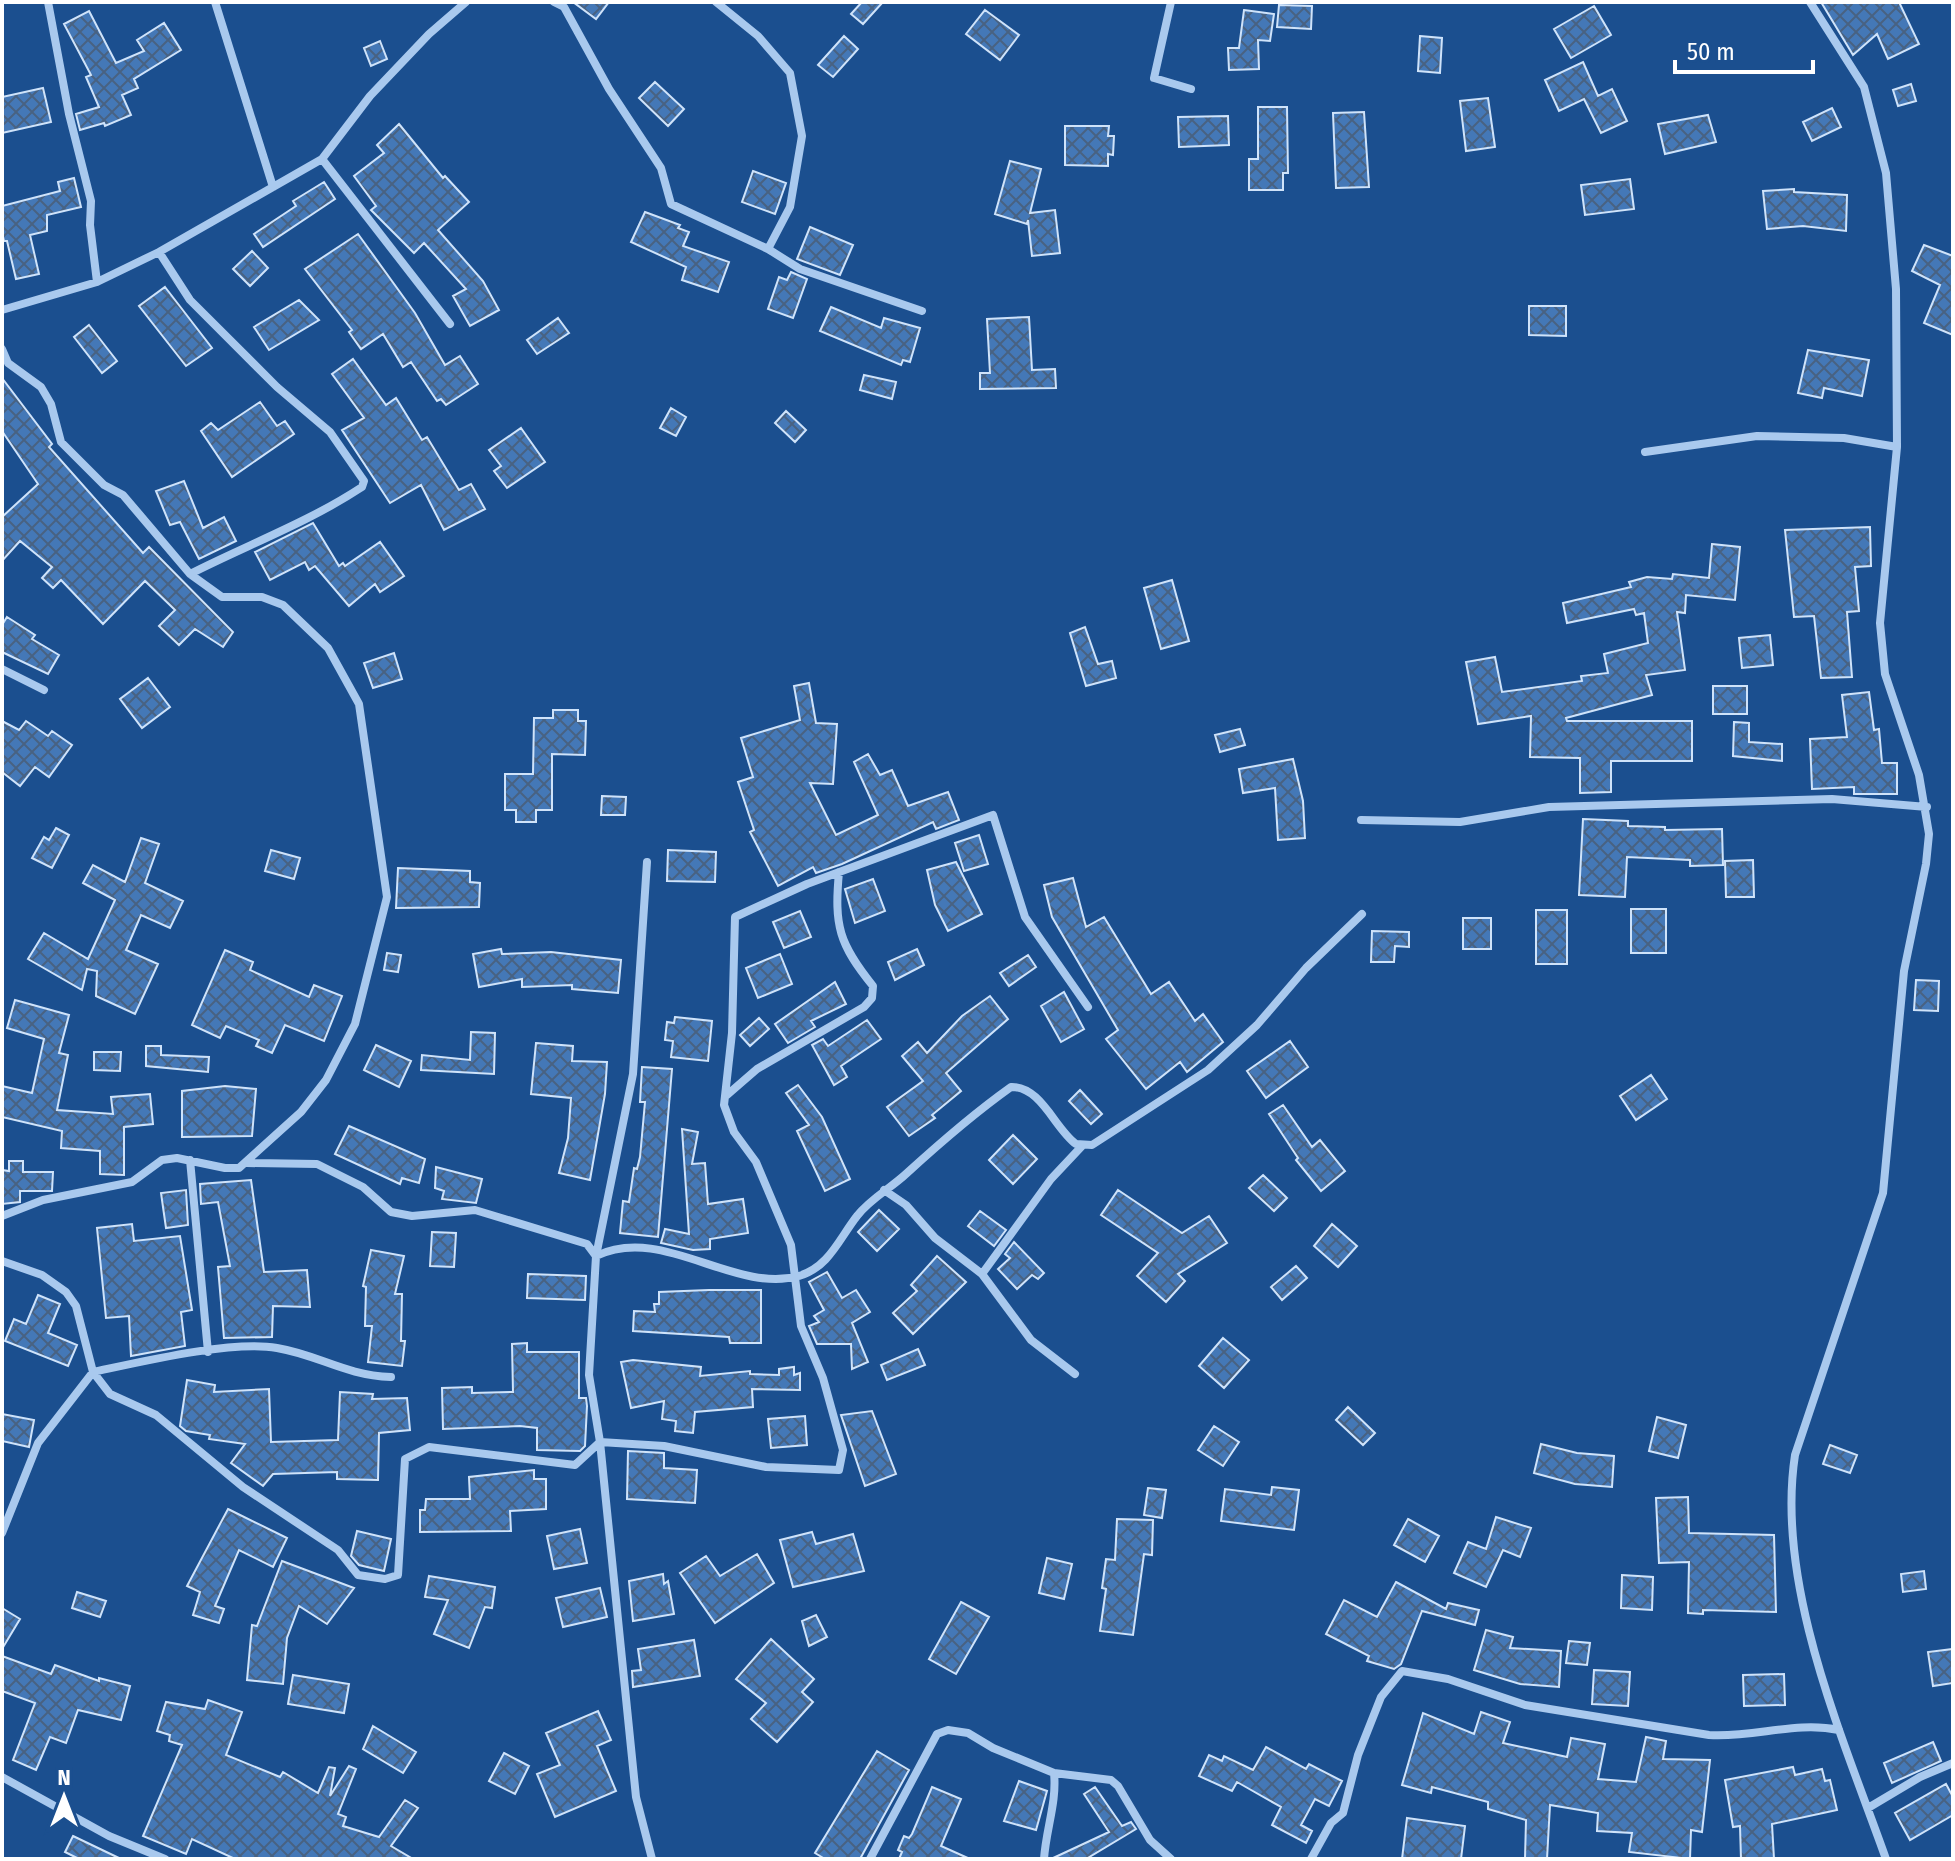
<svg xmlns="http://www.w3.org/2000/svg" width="1955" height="1861" viewBox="0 0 1955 1861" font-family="'Fira Sans Condensed',sans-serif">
  <defs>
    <pattern id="building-cross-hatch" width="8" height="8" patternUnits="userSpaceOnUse" patternTransform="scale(2)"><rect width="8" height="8" fill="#4478b7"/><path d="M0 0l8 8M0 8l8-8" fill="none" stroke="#486282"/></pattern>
  </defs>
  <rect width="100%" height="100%" fill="#1b4f8f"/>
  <path fill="url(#building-cross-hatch)" stroke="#cfe3fa" stroke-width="2" d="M573,2h36l-13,17z
    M862,2h21l-20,22 -12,-10z
    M1821,2h78l20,42 -31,15 -11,-25 -24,21z
    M1279,5l33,1 -1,23 -34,-2z
    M1594,6l17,29 -40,23 -17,-29z
    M985,10l34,25 -19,25 -34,-26z
    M1244,10l30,4 -4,27 -12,-1 1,29 -30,1 -1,-22h11z
    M89,11l27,52 28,-12 -7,-11 27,-17 17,27 -47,29 4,9 -16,7 9,20 -26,11 -1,-3 -24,7 -4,-16 23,-7 -13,-30 5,-2 -27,-51z
    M844,36l14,13 -25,28 -15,-12z
    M1420,36l22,2 -2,35 -22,-2z
    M380,41l7,18 -16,7 -7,-18z
    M1583,62l15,34 14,-7 15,32 -26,12 -17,-34 -25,12 -14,-31z
    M655,82l29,27 -16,17 -29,-28z
    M1911,84l5,17 -18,5 -5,-16z
    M43,88l8,34 -49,11v-36z
    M1488,98l7,49 -29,4 -6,-50z
    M1258,107h29l1,66h-5v17h-34v-31h9z
    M1832,108l9,19 -29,14 -9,-19z
    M1364,112l5,75 -33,1 -3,-75z
    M1708,115l8,27 -51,12 -7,-30z
    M1228,116l1,29 -50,2 -1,-30z
    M399,124l44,54 2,-2 24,26 -31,28 45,51 16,29 -29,16 -17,-30 13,-7 -42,-46 -10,10 -43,-43 5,-4 -22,-30 30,-23 -7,-8z
    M1065,126h44l-1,10h6l-1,19 -5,-1v12l-43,-1z
    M1010,161l31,8 -11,44 25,-3 5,43 -28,3 -4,-36 -1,4 -32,-10z
    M753,171l33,12 -11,31 -33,-12z
    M74,178l7,29 -34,8v16l-17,4 9,39 -23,5 -9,-38h-3l-2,-8v-27l58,-15 -2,-9z
    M1630,179l4,30 -49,6 -4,-30z
    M324,182l11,17 -72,48 -9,-13 42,-28 -3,-5z
    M1794,189v3l53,3 -1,36 -43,-5 -36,3 -4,-38z
    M645,212l35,13 -2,3 11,4 -6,14 46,16 -11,30 -36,-12 4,-13 -55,-25z
    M810,227l43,18 -13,30 -43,-16z
    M358,234l57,79 30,52 15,-9 18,28 -32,21 -5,-6 -4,2 -26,-39 -8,5 -20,-33 -22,15 -12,-17 3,-2 -47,-61z
    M1924,245l29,11v79l-29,-12 16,-38 -28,-14z
    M252,251l16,17 -18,18 -17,-17z
    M791,272l16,7 -14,39 -25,-9 11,-32 8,3z
    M165,287l47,61 -26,18 -47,-60z
    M299,300l20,20 -50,30 -15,-23z
    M1529,306h37v30l-37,-1z
    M831,307l50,21 3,-10 36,10 -10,34 -7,-2 -2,5 -81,-34z
    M1029,317l3,53 23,-1 1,19 -76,1v-16h10l-3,-54z
    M558,318l11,15 -32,21 -10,-14z
    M89,325l28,36 -15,12 -28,-36z
    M1808,350l61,10 -7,36 -38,-8 -2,10 -24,-5z
    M353,359l33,46 10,-7 26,42 5,-3 32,53 12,-6 14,25 -41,21 -23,-45 -31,18 -48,-73 22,-12 -32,-44z
    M864,375l32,7 -4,17 -32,-9z
    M2,378l50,66 -3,3 94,106 6,-6 84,85 -10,15 -28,-18 -16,16 -20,-19 16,-16 -30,-29 -42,43 -42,-44 -8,8 -11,-10 10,-11 -32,-26 -18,20v-44l36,-33 -36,-53z
    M260,402l17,24 8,-5 9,13 -62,43 -31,-46 10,-8 7,7z
    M671,408l15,9 -10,19 -16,-8z
    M786,411l20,19 -11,12 -20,-19z
    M521,428l24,34 -38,26 -13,-17 7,-5 -12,-16z
    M184,481l19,47 21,-11 12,24 -37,18 -19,-37 -10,3 -14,-34z
    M313,523l26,43 4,-3 2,3 35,-24 24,34 -24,16 -5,-8 -26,22 -34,-40 -6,4 -4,-8 -35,18 -15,-28z
    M1870,527l1,39 -16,1 4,44 -12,1 5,65 -31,1 -7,-62 -20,1 -9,-87z
    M1712,544l28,3 -5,53 -49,-5 -1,18 -8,-1 8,58 -39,5 6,20 -86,23 1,3h125v40h-81v31l-31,1v-35l-50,-1 1,-41 -53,8 -12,-62 29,-5 7,35 80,-11 -1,-5 27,-3 -4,-19 44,-11 -4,-30 -8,2 -2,-6 -67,14 -4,-20 68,-16 -2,-5 18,-5 25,2 1,-5 36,4z
    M1172,580l17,61 -28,8 -17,-61z
    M7,617l28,18 -3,4 27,16 -11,19 -46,-22v-27z
    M1085,627l13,37 14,-3 4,17 -30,8 -16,-53z
    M1770,635l3,30 -31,3 -3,-30z
    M394,653l8,26 -29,9 -9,-25z
    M148,678l22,29 -28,21 -22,-29z
    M809,683l7,40 21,1 -4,60 -23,-1 26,52 42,-20 -24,-53 14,-8 12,21 12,-5 16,36 40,-14 11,28 -23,9 -3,-7 -91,42 -26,9 -3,-6 -35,19 -28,-54 4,-2 -16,-48 15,-5 -12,-39 59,-18 -6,-34z
    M1713,686h34v28h-34z
    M1869,692l5,38 5,-1 3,34h15v31h-43v-7l-42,2 -2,-50 37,-2 -5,-42z
    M553,710h25v11h8l-1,34 -33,-1v56h-16v12h-20v-12h-11v-36h28l1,-56h19z
    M2,721l17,9 7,-9 22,15 4,-5 20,14 -23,32 -14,-10 -15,19 -18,-14z
    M1734,722l15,1v19l33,2v17l-49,-5z
    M1240,729l5,16 -25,7 -5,-17z
    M1293,759l10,42 2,37 -27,2 -3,-52 -32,5 -4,-24z
    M602,796l24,1 -1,18h-24z
    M1583,819l45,2v5l37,1v3l57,-1 1,36 -33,1v-6l-63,-3 -2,40 -46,-2z
    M56,828l13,7 -17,33 -20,-10 12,-21 5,3z
    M979,835l9,29 -24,7 -9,-28z
    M141,838l18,6 -14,39 38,18 -13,27 -29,-13 -15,35 32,14 -23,50 -39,-18 1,-25 -10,-2 -5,21 -54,-31 16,-26 44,26 27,-59 -32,-17 10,-18 32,17z
    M271,850l29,8 -6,21 -29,-8z
    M668,850l48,2 -1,30 -48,-1z
    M1753,860l1,37h-28l-1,-36z
    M956,862l26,52 -34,17 -13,-26 -8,-35z
    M398,868l72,3v11l10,1 -1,24 -83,1z
    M1073,878l13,49 18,-10 47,77 18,-12 26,39 8,-7 20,28 -36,30 -7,-10 -34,27 -40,-50 12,-9 -66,-113 -8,-32z
    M873,879l12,32 -30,12 -10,-34z
    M1631,909h35v44h-35z
    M1536,910h31v54h-31z
    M800,911l11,26 -27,11 -11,-26z
    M1463,918h28v31h-28z
    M1372,931l37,1v15l-14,-1 -1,16h-23z
    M501,949l1,5 49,-2 70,8 -3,33 -46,-4v-4l-50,2v-8l-43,8 -6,-33z
    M917,949l7,16 -29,15 -7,-18z
    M225,950l28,12 -3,8 59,27 5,-12 28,11 -18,45 -39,-16 -13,28 -16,-7 3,-6 -33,-14 -6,12 -28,-13z
    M387,953l14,2 -3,17 -14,-2z
    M780,954l12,30 -34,14 -12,-30z
    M1028,955l8,12 -27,19 -9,-13z
    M1916,980l23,1 -1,30 -24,-1z
    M835,982l11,22 -35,17 4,6 -27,16 -13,-19z
    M1064,992l20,37 -23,13 -20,-36z
    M990,996l18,23 -62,54 15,18 -29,24 3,3 -26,18 -22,-29 36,-26 -21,-25 16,-14 9,11 35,-37z
    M15,1000l54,15 -10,38 9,2 -11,55 56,4 -2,-17 39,-3 3,30 -29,3v48l-24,-1v-23l-39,-3 1,-17 -60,-14v-31l30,7 12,-54 -37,-11z
    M675,1017l37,4 -4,40 -37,-4 2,-16 -8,-1 2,-18 7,1z
    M759,1018l10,11 -19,17 -10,-11z
    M867,1020l14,19 -40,27 6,11 -13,8 -22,-40 11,-6 5,7z
    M471,1032l24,1 -1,41 -73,-4 1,-15 48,5z
    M1290,1041l18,26 -42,31 -19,-27z
    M536,1043l37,3 -1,15 35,1 -2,32 -15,86 -31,-7 9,-35 3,-40 -40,-4z
    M376,1045l35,16 -12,26 -35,-17z
    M146,1046h15v9l48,2 -1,15 -62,-6z
    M94,1052h27l-1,19 -26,-1z
    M642,1067l30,2 -14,168 -38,-4 3,-32 6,1 5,-34 3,1 3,-12 5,-55h-5z
    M1651,1075l16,24 -31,21 -16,-24z
    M798,1085l24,32 28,62 -25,12 -28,-60 12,-6 -23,-32z
    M225,1086l31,3 -4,47 -70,1v-46z
    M1080,1090l22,24 -11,10 -22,-23z
    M1283,1105l29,42 8,-7 25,31 -24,20 -25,-31 2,-2 -29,-44z
    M349,1126l76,33 -6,24 -17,-5 -2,6 -65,-30z
    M682,1129l16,3 -6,32 13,-1 3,41 35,-5 5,34 -38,6v10l-17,1 -32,-7 4,-14 24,5z
    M1013,1135l24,24 -24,25 -24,-24z
    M9,1161h14v11h30l-1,19h-32v11l-18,2v-34l7,1z
    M436,1167l46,12 -6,24 -34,-4 2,-8 -9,-3z
    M1263,1175l24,23 -13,13 -25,-23z
    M251,1180l13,92 43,-2 3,37 -37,-1 -1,31 -48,1 -6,-71 12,-1 -12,-64 -17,2 -1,-20z
    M186,1190l2,35 -22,3 -5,-35z
    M1118,1190l64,43 27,-17 18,27 -49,31 7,7 -19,21 -29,-26 21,-23 -57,-38z
    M879,1210l20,19 -22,22 -19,-19z
    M980,1211l26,19 -12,16 -26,-20z
    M132,1224l2,17 46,-5 12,74 -11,2 4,34 -54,10 -2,-40 -23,2 -9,-90z
    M1332,1224l25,22 -19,21 -24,-21z
    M432,1232l24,1 -2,34 -24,-1z
    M1014,1242l30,31 -6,6 -6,-4 -15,14 -19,-20 12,-11 -5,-4z
    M371,1250l33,6 -9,38h7l-1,47h4l-3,25 -34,-4 4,-36h-7l1,-39 -3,-1z
    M937,1256l29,26 -53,52 -20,-21 24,-22 -6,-6z
    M1296,1266l11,12 -25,22 -11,-13z
    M827,1272l15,26 14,-8 14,22 -18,11 16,39 -16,7 -1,-25h-34l-8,-18 10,-4 -5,-6 10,-6 -15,-28z
    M528,1274l58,2 -1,24 -58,-2z
    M709,1290h52v53h-31l-1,-6 -96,-6 1,-20 21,1 -1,-8h5v-12z
    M38,1295l22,9 -12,29 29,12 -9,21 -63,-25 9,-22 12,5z
    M1223,1338l26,22 -25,28 -25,-22z
    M527,1343v9h52v46h7l1,8 -2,40 -5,5 -43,-1v-22l-17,-2 -77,3 -1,-41 30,-1v6l41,-1 -1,-48z
    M918,1349l7,16 -38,15 -6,-15z
    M633,1360l68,7 -1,9 50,-5v3l29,1v-6l15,-2v8l6,-2v17l-48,-1 1,18 -58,5 -2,21 -18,-2 1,-10 -14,-2 2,-18 -33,7 -10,-46z
    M187,1380l28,5 -1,7 55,-3 2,53 67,-2 2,-48 33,2 -1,5 35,-1 3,32 -31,3 -1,47 -41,-1v-7l-64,2 -10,12 -32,-23 14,-19 -36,-5 1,-4 -24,-4 -6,-5z
    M1348,1407l27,26 -12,12 -27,-25z
    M872,1411l24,63 -31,12 -24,-71z
    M2,1414l32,6 -5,27 -27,-6z
    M805,1416l2,29 -36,3 -3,-29z
    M1657,1417l29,8 -8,33 -29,-7z
    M1214,1426l25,16 -16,24 -25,-16z
    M1541,1444l36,9 37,3 -2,31 -37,-3 -41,-11z
    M1830,1445l27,10 -7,18 -27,-9z
    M628,1451l36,2v15l33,2 -2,33 -68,-4z
    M534,1470v9h12v30l-36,2 1,20 -91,1v-22h5l1,-11h44l-1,-22z
    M1272,1487l27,3 -5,40 -73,-9 4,-32 46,6z
    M1148,1488l18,2 -4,28 -18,-3z
    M1688,1497l1,36 85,2 2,77 -73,-2v4l-15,-1 1,-51 -30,1 -3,-65z
    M228,1509l59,29 -14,29 -34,-17 -24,56 9,3 -5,14 -26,-8 7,-23 -13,-6z
    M1496,1517l35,11 -11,29 -17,-7 -17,37 -32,-14 14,-31 18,7z
    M1117,1519l36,1 -1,35 -8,-1 -11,81 -33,-4 6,-42 -4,-1 4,-29 9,1z
    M1408,1519l31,17 -14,26 -31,-17z
    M580,1529l7,34 -33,6 -7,-33z
    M357,1531l34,8 -7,32 -25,-6 -8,-9z
    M812,1532l4,12 37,-10 11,37 -71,16 -13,-47z
    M757,1554l17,29 -59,40 -35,-50 26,-17 14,20z
    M1047,1558l25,6 -8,35 -25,-6z
    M282,1561l72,27 -27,36 -28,-18 -12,32 -4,46 -36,-4 5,-55 5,1z
    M1924,1571l2,18 -23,3 -2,-18z
    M663,1574l1,10 4,-3 6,33 -41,7 -4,-40z
    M1622,1575l31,2 -1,33 -31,-2z
    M429,1576l66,11 -3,21 -7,-1 -16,41 -35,-14 14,-34 -23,-3z
    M1396,1582l50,27 2,-6 31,7 -4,15 -53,-14 -21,53 -7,5 -27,-8 2,-5 -43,-22 18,-34 33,17z
    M600,1588l7,29 -44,10 -7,-29z
    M77,1592l29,9 -6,16 -28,-9z
    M961,1602l28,15 -33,57 -27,-15z
    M2,1608l18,11 -18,30z
    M816,1615l11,22 -18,9 -7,-25z
    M1486,1630l27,7 -3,11 51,3 -2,36 -39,-3 -46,-14z
    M771,1639l43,40 -12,13 11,10 -36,40 -26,-23 15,-16 -30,-24z
    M694,1640l6,36 -67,11 -1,-16 9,-1 -3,-21z
    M1569,1641l21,2 -3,22 -21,-2z
    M1953,1649v34l-20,3 -5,-34z
    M2,1656l49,18 4,-9 44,16v-3l31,8 -9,34 -43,-10 -12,33 -16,-6 -14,33 -23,-10 22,-57 -33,-12z
    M1594,1670l36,2 -2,34 -36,-2z
    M1784,1674l1,31 -41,1 -1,-31z
    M293,1675l56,9 -5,29 -56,-9z
    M208,1700l34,12 -16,43 54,22 3,-5 35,21 11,-26 6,1 -5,28 19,-30 7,3 -18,45 8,3 -3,9 36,11 26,-37 13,8 -27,38 22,13h-178l-43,-20 -6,15 -43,-18 39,-91 -13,-4 1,-6 -13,-4 9,-29 39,7z
    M598,1711l13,29 -14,6 19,45 -61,26 -18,-43 23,-9 -14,-32z
    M1481,1712l29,10 -7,21 64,14 4,-19 34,6 -7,35 38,3 10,-45 20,4 -3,18 47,1 -8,72 -11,-2 -1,29 -61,-7 3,-19 -35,-2 1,-18 -48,-8 -3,54h-22l1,-39 -38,-11v-7l-56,-15 -1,6 -29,-8 21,-72 51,21z
    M373,1726l43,26 -13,21 -40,-24z
    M1933,1742l8,19 -49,22 -8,-20z
    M1266,1747l40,22 3,-5 33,17 -13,25 -14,-7 -14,26 11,6 -6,12 -34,-18 9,-18 -44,-25 -5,9 -33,-15 10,-21 13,6 2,-5 29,14z
    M877,1751l32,19 -49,89h-35l-10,-6z
    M504,1753l25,13 -14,28 -26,-13z
    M1793,1767l2,8 27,-6 3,12 5,-1 7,30 -65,14 2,35h-33l-1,-33 -7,1 -8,-47z
    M1019,1781l28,10 -11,39 -32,-9z
    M1946,1784l7,13v18l-43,25 -15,-27z
    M932,1787l29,12 -20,47 29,13h-71l3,-7 -4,-2 6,-14 5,2 3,-4z
    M1095,1787l27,39 9,-4 5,7 -50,30h-35l58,-27 -25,-38z
    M1407,1818l58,8 -4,33h-59z
    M73,1836l48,23h-42l-14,-7z"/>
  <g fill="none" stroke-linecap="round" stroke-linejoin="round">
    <path stroke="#a9c9ee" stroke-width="8" d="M48,2l21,112 22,87 -1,24 7,57
      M215,2l58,185
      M554,2l10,5 45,82 52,79 10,36 97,45
      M716,2l42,34 32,37 12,63 -12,71 -22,42 32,20 122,42
      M1171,2l-17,76 37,11
      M1810,2l54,85 22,86 10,116 1,158 -17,176 5,51 34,101 10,59 -3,30 -22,107 -21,222 -88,262c-20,130 48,283 91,404
      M322,159l128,165
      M2,310l95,-28 62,-30 163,-93 48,-63 59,-62 37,-32
      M2,349l6,14 33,24 10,17 10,38 43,43 19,10 67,79c57,-29 119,-52 172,-87l2,-6 -34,-49 -53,-45 -87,-87 -31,-48
      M1645,452l112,-16 87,2 53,9
      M2,669l42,21
      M1361,820l99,2 89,-15 283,-8 95,8
      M647,862l-14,212 -37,182 -7,119 11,67 64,4 102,21 73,3 4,-20 -20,-72 -22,-52 -10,-81 -35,-83 -22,-30 -10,-27 8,-72 3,-116 72,-33 186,-69 32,102 63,90
      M727,1095l30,-26 107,-62 8,-9 1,-12c-34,-42 -39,-60 -34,-114
      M190,1160l18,192
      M247,1163l70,1 46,23 28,25 21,4 63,-6 112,34 9,12c67,-32 137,38 203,20 30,-9 40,-37 58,-60 14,-18 33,-27 50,-43 34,-31 66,-59 104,-86 30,-1 44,42 65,57l16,1 116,-75 49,-45 49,-57 56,-54
      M884,1190l22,15 29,33 47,36 49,66 44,34
      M2,1216l41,-16 89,-18 30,-22 15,-2 48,10h14l62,-56 25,-32 29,-56 32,-127 -28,-193 -31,-56 -45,-43 -21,-8h-40l-32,-23
      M2,1261l40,14 24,17 10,14 17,66 17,22 46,21 87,72 95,63 20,25 27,4 13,-4 7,-116 24,-12 146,18 25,-23 36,355 16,62
      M982,1274l69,-95 31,-33
      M2,1533l36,-90 55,-71c47,-10 139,-32 184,-24 42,7 67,27 114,29
      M2,1777l107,59 56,23
      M1868,1808l52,-31 33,-14
      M870,1859l67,-125 11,-4 20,3 25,15 61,25 57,7 7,6 32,54 21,19
      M1044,1859c2,-30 13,-57 10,-86
      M1311,1859l20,-36 12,-10 15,-58 23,-58 21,-26 46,8 77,26 184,30c45,3 86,-14 130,-5"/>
  </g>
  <rect width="1955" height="1861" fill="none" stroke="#ffffff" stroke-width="8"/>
  <g transform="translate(64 1797)" stroke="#1b4f8f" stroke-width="6" paint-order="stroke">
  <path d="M0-6L14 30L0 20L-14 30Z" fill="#ffffff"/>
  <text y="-12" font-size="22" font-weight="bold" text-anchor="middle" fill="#ffffff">N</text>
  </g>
  <path d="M1675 60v12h138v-12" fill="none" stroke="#ffffff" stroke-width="4"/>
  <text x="1687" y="60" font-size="24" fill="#ffffff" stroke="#1b4f8f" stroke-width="6" paint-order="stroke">50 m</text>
</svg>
